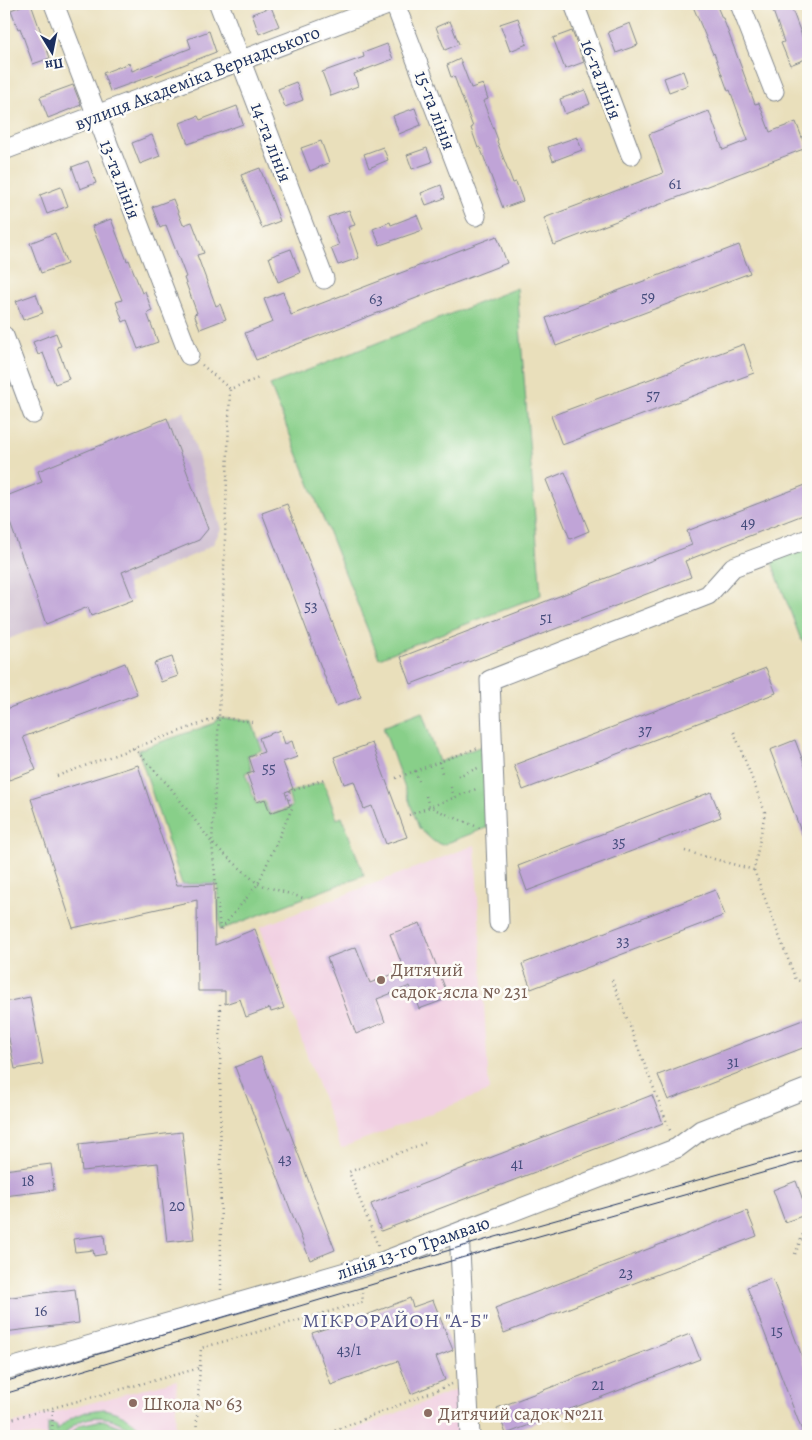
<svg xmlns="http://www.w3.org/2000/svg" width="812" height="1440" viewBox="0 0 812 1440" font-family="Alegreya,serif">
  <rect width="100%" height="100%" fill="#fdfcf7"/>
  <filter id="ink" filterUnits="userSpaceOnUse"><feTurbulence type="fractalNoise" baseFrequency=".02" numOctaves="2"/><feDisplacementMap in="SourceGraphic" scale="10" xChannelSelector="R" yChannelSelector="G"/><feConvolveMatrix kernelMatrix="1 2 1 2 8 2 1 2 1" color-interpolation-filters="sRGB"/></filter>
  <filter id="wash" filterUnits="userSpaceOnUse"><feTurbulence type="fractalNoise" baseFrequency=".0096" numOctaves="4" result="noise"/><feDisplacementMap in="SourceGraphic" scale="20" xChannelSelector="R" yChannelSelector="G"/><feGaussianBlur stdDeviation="1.12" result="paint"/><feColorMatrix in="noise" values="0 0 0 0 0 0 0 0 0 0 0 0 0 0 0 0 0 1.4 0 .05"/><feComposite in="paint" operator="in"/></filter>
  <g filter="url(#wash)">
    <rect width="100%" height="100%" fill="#e9dfbb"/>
    <path fill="#f1d0e2" d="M475,845l14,246 -148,57 -81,-221z
      M177,1380l-2,56h-171v-10z
      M458,1389l3,47h-123z"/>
    <path fill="#cebed0" d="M184,411l37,118 -8,15 -15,9 -71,31 6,16 -42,16 -4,-9 -83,34v-144l38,-15 -4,-11z"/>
    <path fill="#88cf89" stroke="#527f74" d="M517,288l24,307 -162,63 -109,-273z
      M808,546v99l-7,-5 -30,-80z
      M422,712l17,50 54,-20 3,82 -54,21 -9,-4 -14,-13 -36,-101z
      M219,717l33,5 10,28 -15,6 5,14 -7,3 11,31 8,-3 6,14 22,-8 -4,-14 35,-12 14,38 5,-2 22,58 -144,55 -3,-46h-35l-44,-134 77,-27z
      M104,1409c18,4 31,11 41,27h-10c-19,-24 -53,-26 -72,0h-15v-12l9,1v6c13,-16 28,-20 47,-22z
      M103,1420l21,8 6,8h-62l11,-11z"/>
    <g id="blocks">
      <path fill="#c0a4d7" d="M26,4h5l19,54 -17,6 -13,-36 -2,1 -7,-19z
        M692,4h24l6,14h1l32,86 4,-1 11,29 26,-10 10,26 -252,97 -10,-27 119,-45 -14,-39 60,-23 14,39 25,-10 -18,-50 -2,1 -14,-38 -1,1z
        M790,4l18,48v6l-18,7 -9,-22 3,-1 -11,-31z
        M271,7l8,19 -20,8 -7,-20z
        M518,18l9,26 -17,7 -10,-27z
        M450,21l9,23 -14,6 -9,-23z
        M630,23l8,22 -22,8 -8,-21z
        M209,31l7,21 -61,24 -1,-1 -44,16 -7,-18 26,-10 3,8 59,-23 -3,-9z
        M572,31l12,31 -19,7 -12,-31z
        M387,44l6,15 -39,15 4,12 -27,10 -9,-24 42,-15 -1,-4z
        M460,59l11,29 12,-4 5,15 -5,2 15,39 -1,1 16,42 3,-1 7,19 -20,7 -23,-61 -2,1 -7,-20 2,-1 -19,-51 -3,1 -4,-12z
        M683,71l5,14 -19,7 -5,-14z
        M296,82l7,18 -18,7 -7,-18z
        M73,85l8,20 -33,13 -8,-21z
        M585,90l5,14 -25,10 -5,-15z
        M237,106l6,18 -55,20 -8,-21 18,-7 2,4z
        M415,108l6,17 -22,9 -6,-18z
        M152,135l8,21 -20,8 -8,-21z
        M577,137l5,13 -29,11 -5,-14z
        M321,141l8,22 -19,8 -9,-23z
        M383,147l5,13 -19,8 -5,-14z
        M427,148l5,14 -20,7 -5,-14z
        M88,161l8,22 -16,6 -8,-22z
        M260,168l20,53 -18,7 -21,-53z
        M441,185l4,13 -19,7 -5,-12z
        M61,187l7,19 -21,8 -7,-19z
        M173,199l10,26 9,-3 12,31 -7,2 19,51 4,-2 6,15 -26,10 -6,-15 3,-1 -13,-35 2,-1 -20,-52 -6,3 -8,-21z
        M349,210l6,15 -7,2 11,31 -21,7 -7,-17 8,-3 -11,-28z
        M417,215l6,15 -43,15 -7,-16 17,-7 1,3z
        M111,219l16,42 2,-1 13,33 3,-2 7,20 -5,2 11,29 -20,7 -11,-29 -4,2 -7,-20 6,-2 -30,-74z
        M55,233l12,31 -26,9 -11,-30z
        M497,236l10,27 -251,97 -11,-27 28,-11 -9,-23 19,-7 8,23z
        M739,245l11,28 -194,73 -10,-28z
        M291,249l9,24 -22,9 -9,-25z
        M36,294l7,19 -20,7 -7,-19z
        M56,333l5,13 -4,1 12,32 -14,5 -12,-31 -5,2 -5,-13z
        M744,344l10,29 -192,72 -11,-29z
        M167,418l41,111 -9,11 -77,32 11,28 -42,16 -3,-9 -42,17 -42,-118v-9l38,-15 -4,-11z
        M565,472l24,59 -19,8 -24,-59z
        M808,484v29l-123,48 6,16 -280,107 -10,-27 291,-112 -5,-14z
        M287,504l74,193 -25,9 -74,-193z
        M172,657l6,19 -17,6 -7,-19z
        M125,663l12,31 -114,43 13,33 -27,10 -5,-14v-56z
        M766,668l10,25 -253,97 -9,-25z
        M280,730l5,14 7,-3 5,16 -14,5 10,27 -8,3 5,14 -20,7 -5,-14 -8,3 -10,-28 7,-2 -5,-15 15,-5 -5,-14z
        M795,740l13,34 -1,73 -37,-97z
        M372,743l35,94 -21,7 -14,-38 -8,3 -10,-28 -10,3 -10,-27z
        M138,765l39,120 37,-1 1,61 40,-16 29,79 -13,4 -1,-4 -24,9 -6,-18 -15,5v-13h-27l-1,-91 -124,28 -42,-129z
        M711,792l10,25 -194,74 -9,-25z
        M715,890l10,25 -194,74 -9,-25z
        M420,923l29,75 -30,11 -9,-23 -33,13 8,23 -29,12 -29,-76 29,-11 14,36 34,-13 -14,-36z
        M30,997l13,67 -28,5 -11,-55v-12z
        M808,1018v28l-140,54 -10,-25z
        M261,1057l74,193 -25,10 -75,-193z
        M652,1095l11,28 -282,108 -10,-27z
        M182,1132l12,107 -27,3 -9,-79 -76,8 -3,-27z
        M51,1164l3,26 -50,6v-26z
        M796,1181l12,33 -23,8 -12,-32z
        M747,1211l10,25 -253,97 -9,-25z
        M104,1235l2,19 -12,2 -1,-6 -18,2 -2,-13z
        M772,1278l36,94v64h-4l-57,-149z
        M75,1289l4,34 -75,9v-34z
        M410,1298l3,9 20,-7 20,50 -17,7 9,23 -34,14 -13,-33 -67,24 -19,-52 55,-18z
        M690,1334l10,25 -194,75 -9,-26z"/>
    </g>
  </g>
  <g filter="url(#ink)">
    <use href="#blocks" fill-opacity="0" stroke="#82878c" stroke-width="1"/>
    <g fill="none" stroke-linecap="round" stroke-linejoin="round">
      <g stroke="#82878c" stroke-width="21">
        <path id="minor" d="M54,4l135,351
          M219,4l105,275
          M395,4l81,212
          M574,4l57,151
          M740,4l34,87
          M4,150l386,-146
          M4,336l29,78
          M499,923l-9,-243 218,-85 25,-28 75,-28
          M459,1232l11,204
          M4,1370l380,-109 293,-113 24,-18 107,-42"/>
      </g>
      <path stroke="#82878c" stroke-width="2.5" stroke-dasharray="1 4" stroke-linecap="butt" d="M202,365l28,24
        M807,678l1,-1
        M734,732l31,80 -11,58 42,110 12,3
        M134,748l36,39 42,56 46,41 45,14
        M439,762l3,11
        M415,771l4,10
        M57,776l162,-59 33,5
        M458,776l20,-8
        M396,778l81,-30
        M451,787l3,10
        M426,796l3,11 51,21
        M409,815l70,-27
        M685,851l69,19
        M221,929l37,-45 34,-76 -5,-15 37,-14
        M220,930l-8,-87 7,-126 11,-328 29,-11
        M612,980l59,153
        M220,1004l1,287
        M378,1246l-29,-74 76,-29
        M795,1254l13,-32
        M4,1421l196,-53
        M52,1436l1,-28
        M196,1436l5,-88 162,-46 -2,-18
        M321,1436l131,-52"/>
      <use href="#minor" stroke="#fff" stroke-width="19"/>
      <path stroke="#1b2f5e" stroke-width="1" d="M4,1382l456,-135 348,-98
        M4,1394l457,-136 347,-98"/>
    </g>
  </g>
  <g fill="#8d6e63" stroke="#fdfcf7" stroke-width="2">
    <circle cx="381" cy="980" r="5"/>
    <circle cx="133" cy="1403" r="5"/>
    <circle cx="428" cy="1413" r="5"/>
  </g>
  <g text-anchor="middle" stroke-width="5" stroke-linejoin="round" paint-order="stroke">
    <g font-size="16" fill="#444c7c">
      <text x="675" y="189">61</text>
      <text x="648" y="302">59</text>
      <text x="376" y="304">63</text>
      <text x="653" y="400">57</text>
      <text x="748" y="528">49</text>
      <text x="311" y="611">53</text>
      <text x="546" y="623">51</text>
      <text x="645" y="735">37</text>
      <text x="269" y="773">55</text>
      <text x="619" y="847">35</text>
      <text x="623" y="946">33</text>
      <text x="733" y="1067">31</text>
      <text x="285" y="1164">43</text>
      <text x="517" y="1169">41</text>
      <text x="28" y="1186">18</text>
      <text x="177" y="1211">20</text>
      <text x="626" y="1278">23</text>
      <text x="41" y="1316">16</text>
      <text x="777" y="1336">15</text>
      <text x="349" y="1355">43/1</text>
      <text x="598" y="1390">21</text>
    </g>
    <g font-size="19" fill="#1b2f5e" stroke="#fdfcf7">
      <text transform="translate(197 77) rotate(-21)" y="7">вулиця Академіка Вернадського</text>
      <text transform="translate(602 79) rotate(69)" y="7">16-та лінія</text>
      <text transform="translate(436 110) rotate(69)" y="7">15-та лінія</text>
      <text transform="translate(272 142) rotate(69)" y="7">14-та лінія</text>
      <text transform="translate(121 179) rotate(69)" y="7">13-та лінія</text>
      <text transform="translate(413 1247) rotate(-19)" y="7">лінія 13-го Трамваю</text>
    </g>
    <g font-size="19" fill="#785e54" stroke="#fdfcf7" text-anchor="start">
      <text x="391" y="976">Дитячий<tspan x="391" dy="22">садок-ясла № 231</tspan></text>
      <text x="143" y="1410">Школа № 63</text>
      <text x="438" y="1420">Дитячий садок №211</text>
    </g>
    <g font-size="20" letter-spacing="1" fill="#555888" stroke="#fdfcf7">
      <text x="396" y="1327">МІКРОРАЙОН "А-Б"</text>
    </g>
  </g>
  <rect width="812" height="1440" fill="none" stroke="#fdfcf7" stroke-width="20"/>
  <g transform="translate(52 52) rotate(170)" stroke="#fdfcf7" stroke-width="4" paint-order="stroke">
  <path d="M0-4L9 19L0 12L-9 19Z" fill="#1b2f5e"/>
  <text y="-8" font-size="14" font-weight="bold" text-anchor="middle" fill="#1b2f5e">Пн</text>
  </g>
</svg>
